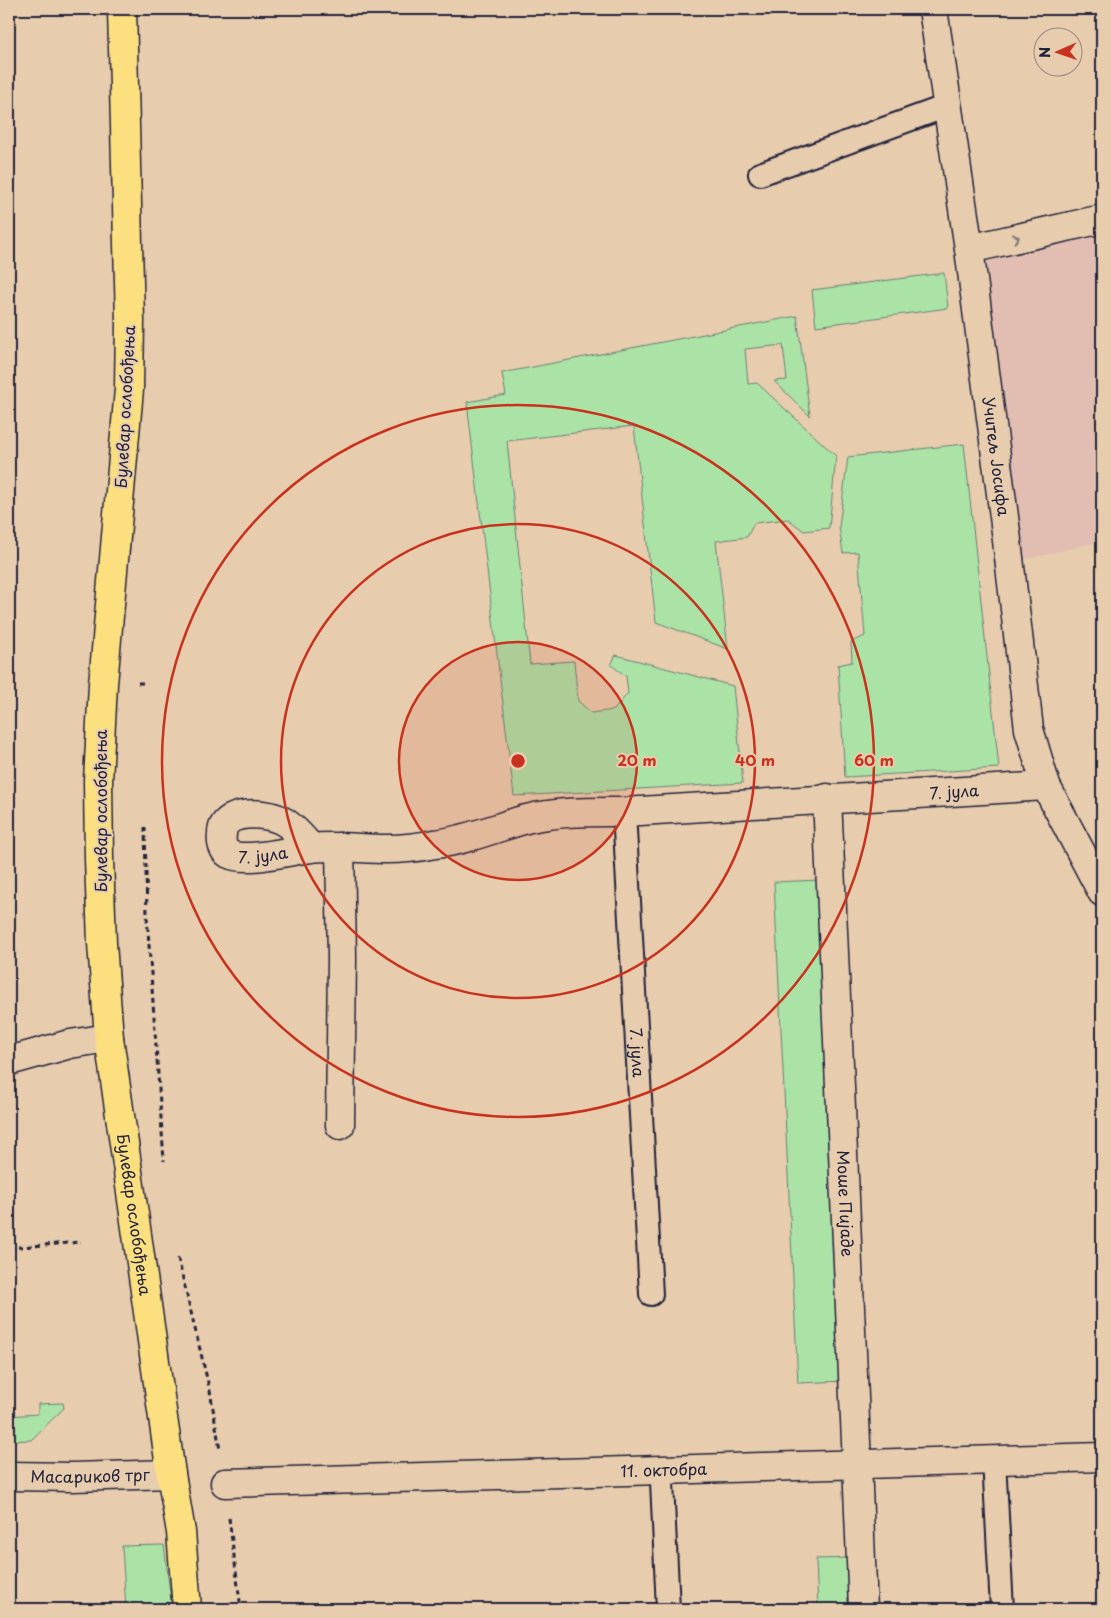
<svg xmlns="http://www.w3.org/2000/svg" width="1111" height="1618" viewBox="0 0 1111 1618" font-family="'Playpen Sans',sans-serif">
  <rect width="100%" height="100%" fill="#e7ccae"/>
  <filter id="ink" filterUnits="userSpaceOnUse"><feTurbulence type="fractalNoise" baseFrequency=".02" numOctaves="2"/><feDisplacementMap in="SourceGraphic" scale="10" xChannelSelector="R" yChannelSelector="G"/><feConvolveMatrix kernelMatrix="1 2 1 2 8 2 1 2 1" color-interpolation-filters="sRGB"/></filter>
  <g filter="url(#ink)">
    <path fill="#e1beb1" d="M1102,234v307l-83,20 -34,-301z"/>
    <path fill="#abe3a7" stroke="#668271" d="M944,273l4,35 -132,18 -4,-36z
      M797,316l13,100 -36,-35 13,-1 -4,-35 -38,4 3,35 9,-1 79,73 -7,72 -25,3 -16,-12 -34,4 -7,14 -31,4 12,108 -72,-27 -22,-196 -127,15 23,223 44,-3 4,40 13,12 23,-3 14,-17 -2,-17 -15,-11 5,-10 117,31 10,97 -229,13 -47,-394 39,-7 -4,-22z
      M964,444l35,324 -154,9 -7,-112 14,-3 -1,-20 14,-6 -7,-84 -15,1 -4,-26 9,-70z
      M822,880l24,501 -48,2 -24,-501z
      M63,1403l1,5 -33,32 -22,1v-25l29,-2v-10z
      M164,1545l8,64h-46l-4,-63z
      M851,1558l2,51h-35l-2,-50z"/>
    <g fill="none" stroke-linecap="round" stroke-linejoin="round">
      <g stroke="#22223b" stroke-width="26">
        <g id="service">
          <path d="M760,174l187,-68"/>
          <path id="s1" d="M624,812l27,482"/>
          <path d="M994,1460l8,149"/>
          <path d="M663,1469l-1,13 6,127"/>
        </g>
      </g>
      <g stroke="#22223b" stroke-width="31">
        <path id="pedestrian" d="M9,1061l61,-17 39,-6"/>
      </g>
      <g stroke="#22223b" stroke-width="31">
        <g id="minor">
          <path id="s2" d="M933,9l36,240 37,283 23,197 17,57 56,106"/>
          <path d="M969,249l133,-30"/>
          <path id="s3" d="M827,798l30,666 6,145"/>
          <path id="s4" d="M311,848c-8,-10 -18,-22 -30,-28 -16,-8 -59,-11 -59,14 -1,7 0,16 7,20 18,9 62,-4 82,-6 25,-3 51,1 76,1 15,0 33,-2 48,-5 29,-3 63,-17 91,-25 33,-8 65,-7 98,-7l422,-26"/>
          <path d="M340,1125l2,-167 -2,-111"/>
          <path id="s5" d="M9,1476l64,1 98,-3"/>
          <path id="s6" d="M225,1483l877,-26"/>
        </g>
      </g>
      <g stroke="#22223b" stroke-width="31">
        <g id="primary">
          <path id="s7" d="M122,9l8,312 -1,68 -26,295 -5,97 1,78 3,84 7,95 62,436 10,58 6,77"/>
        </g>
      </g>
      <path stroke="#22223b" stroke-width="3" stroke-dasharray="5 4" stroke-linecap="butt" d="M138,683h8
        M145,827l2,89 17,245
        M9,1248l72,-6
        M178,1258l32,133 10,59
        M229,1518l12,91"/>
      <use href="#service" stroke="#e7ccae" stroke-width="22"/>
      <use href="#pedestrian" stroke="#e7ccae" stroke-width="28"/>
      <use href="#minor" stroke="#e7ccae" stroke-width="28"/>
      <use href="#primary" stroke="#fce080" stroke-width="28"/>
    </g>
    <defs><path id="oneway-chevron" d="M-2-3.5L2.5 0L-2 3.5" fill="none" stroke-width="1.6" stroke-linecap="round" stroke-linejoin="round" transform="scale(1.25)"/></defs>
    <use stroke="#847774" href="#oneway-chevron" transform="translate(1016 238) rotate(-13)"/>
  </g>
  <circle cx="518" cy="761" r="119" fill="#c8321e" fill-opacity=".12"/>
  <g fill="none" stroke="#c8321e" stroke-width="2.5">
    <circle cx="518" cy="761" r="119"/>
    <circle cx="518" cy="761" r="237"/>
    <circle cx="518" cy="761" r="356"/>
  </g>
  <g text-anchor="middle" stroke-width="4" stroke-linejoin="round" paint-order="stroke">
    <g font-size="16" fill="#22223b" stroke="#e7ccae">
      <text transform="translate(125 407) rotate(-87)" y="6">Булевар ослобођења</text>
      <text dy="6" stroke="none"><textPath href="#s2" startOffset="452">Учитељ Јосифа</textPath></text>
      <text dy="6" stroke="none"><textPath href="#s4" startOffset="865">7. јула</textPath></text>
      <text transform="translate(101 811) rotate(-90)" y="6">Булевар ослобођења</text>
      <text dy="6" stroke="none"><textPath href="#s4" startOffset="168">7. јула</textPath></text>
      <text dy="6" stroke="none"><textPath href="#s1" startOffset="241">7. јула</textPath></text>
      <text dy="6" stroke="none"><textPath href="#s3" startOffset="406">Моше Пијаде</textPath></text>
      <text dy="6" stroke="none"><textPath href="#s7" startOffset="1209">Булевар ослобођења</textPath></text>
      <text dy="6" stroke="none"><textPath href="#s6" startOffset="439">11. октобра</textPath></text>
      <text dy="6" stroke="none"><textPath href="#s5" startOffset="81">Масариков трг</textPath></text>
    </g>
  </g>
  <circle cx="518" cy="761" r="8" fill="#c8321e" stroke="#e7ccae" stroke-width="2.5"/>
  <g font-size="15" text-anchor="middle" font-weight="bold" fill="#c8321e" stroke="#e7ccae" stroke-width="4" stroke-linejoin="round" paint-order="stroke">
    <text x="637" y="766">20 m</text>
    <text x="755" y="766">40 m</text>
    <text x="874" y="766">60 m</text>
  </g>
  <rect width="1111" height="1618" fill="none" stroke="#e7ccae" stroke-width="30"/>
  <rect x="15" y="15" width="1081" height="1588" fill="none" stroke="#22223b" stroke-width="2" filter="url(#ink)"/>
  <g transform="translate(1058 52) rotate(268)"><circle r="24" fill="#e7ccae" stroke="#988880"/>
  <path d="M0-4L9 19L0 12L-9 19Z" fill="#c8321e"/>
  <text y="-8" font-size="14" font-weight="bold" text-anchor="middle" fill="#22223b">N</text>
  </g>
</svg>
